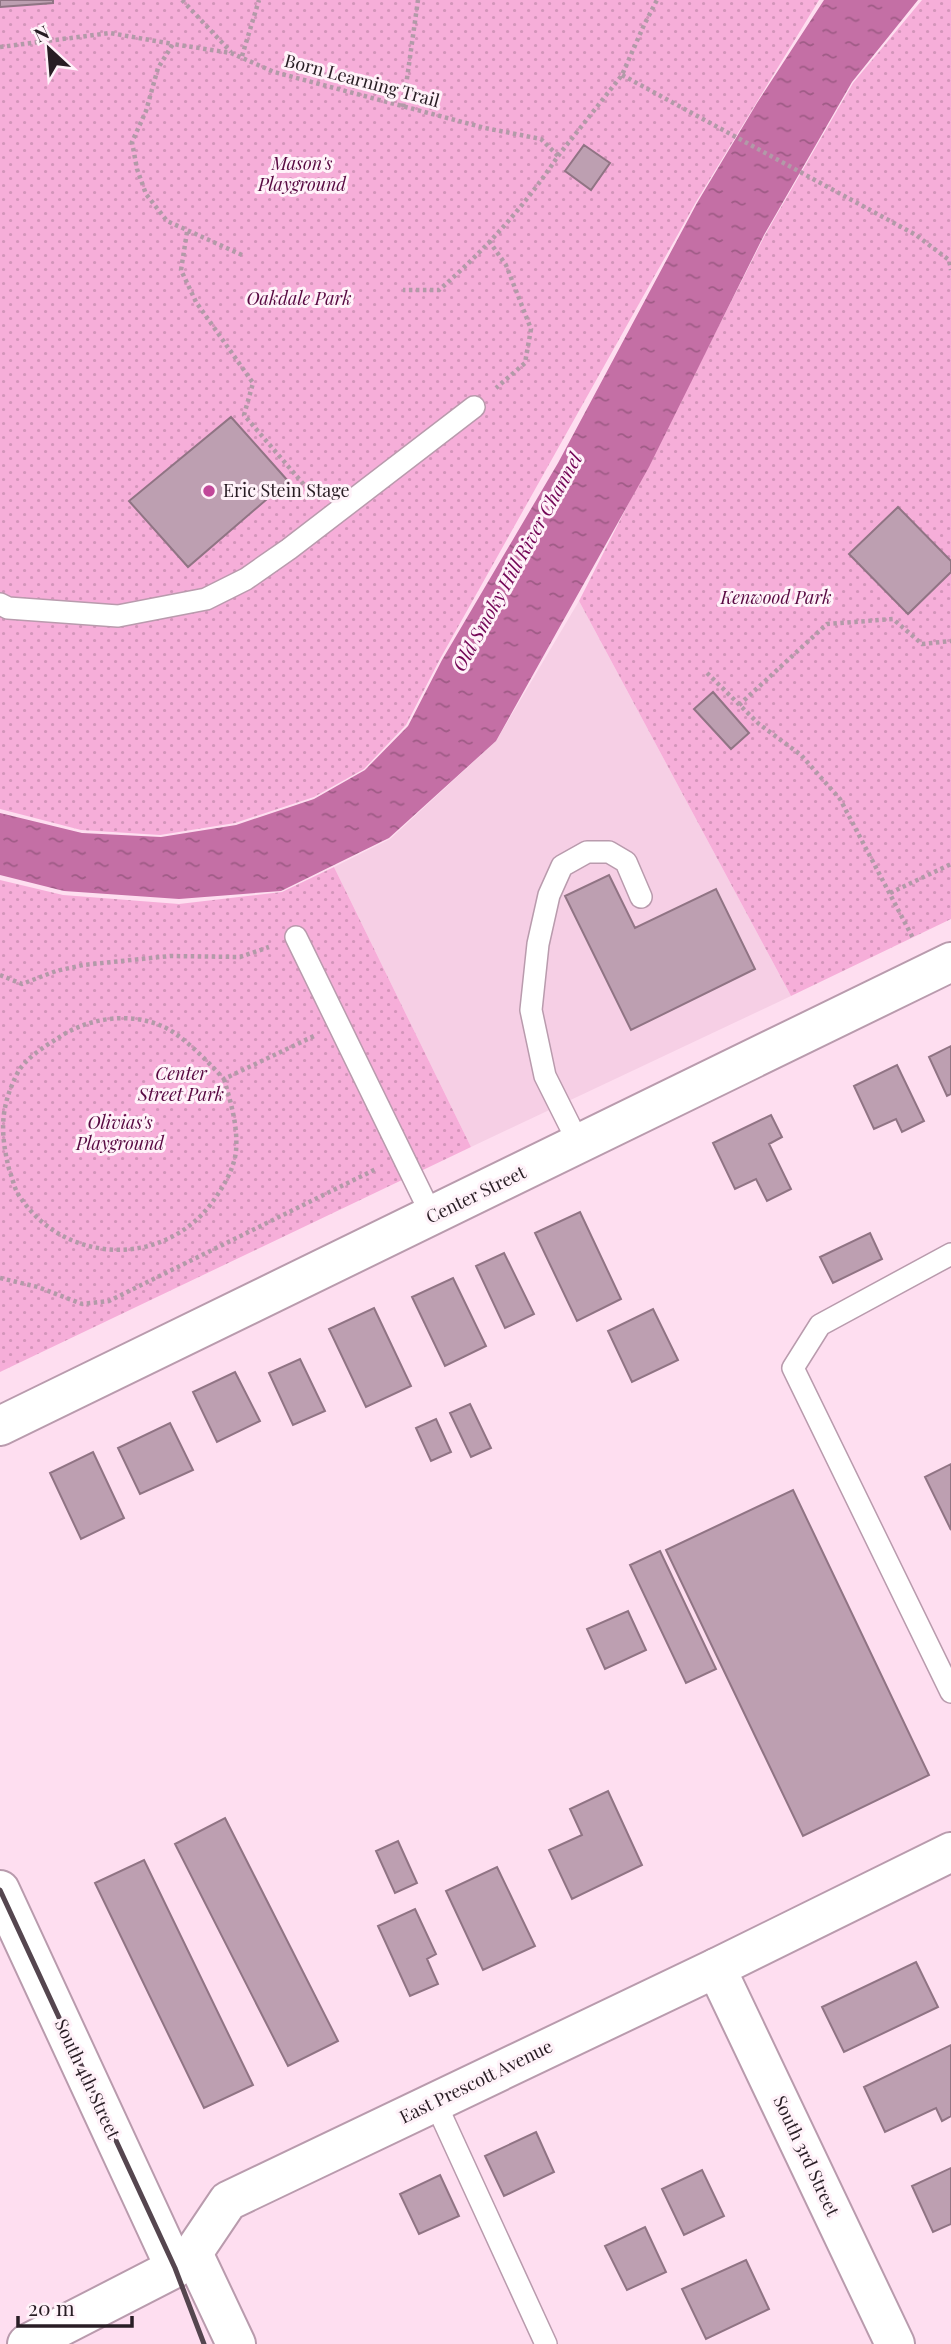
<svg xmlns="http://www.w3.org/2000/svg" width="951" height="2344" viewBox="0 0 951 2344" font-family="'Playfair Display',serif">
  <defs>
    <pattern id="park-dots" width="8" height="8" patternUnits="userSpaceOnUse" patternTransform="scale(1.75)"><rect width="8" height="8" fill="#f6aed9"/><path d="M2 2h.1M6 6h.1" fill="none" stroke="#d395ba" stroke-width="1.8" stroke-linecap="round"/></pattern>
    <pattern id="water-ripples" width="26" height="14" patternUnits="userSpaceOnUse" patternTransform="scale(1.75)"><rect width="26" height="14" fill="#c46fa5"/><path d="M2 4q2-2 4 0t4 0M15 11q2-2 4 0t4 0" fill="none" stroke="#9f5b86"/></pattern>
  </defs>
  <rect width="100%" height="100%" fill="#fedef0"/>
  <path fill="#f6cfe5" d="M579,601l212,395 -320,151 -137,-280 56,-28 106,-98z"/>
  <path fill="url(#park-dots)" d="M0,0h819l-123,202 -256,457 -34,66 -42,44 -50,28 -79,26 -75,12 -79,-5 -81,-21z
    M922,0h29v919l-160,77 -212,-395 186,-366 88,-152z
    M334,867l137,280 -471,225v-492l63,15 116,9 103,-12z"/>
  <path fill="url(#water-ripples)" d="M824,0h94l-66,82 -88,153 -115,232 -153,274 -107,97 -108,53 -102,8 -115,-8 -64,-16v-62l82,20 79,4 75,-12 78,-26 51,-29 43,-44 34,-66 116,-197 139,-260 60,-100z"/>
  <path fill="#bd9fb1" stroke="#907484" stroke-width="2" d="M0,0h53v3l-53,4z
    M584,145l26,18 -19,27 -26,-19z
    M231,417l57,64 -100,86 -59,-66z
    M898,507l53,54v11l-43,42 -59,-60z
    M713,692l36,41 -18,16 -37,-40z
    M609,875l26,53 81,-39 39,80 -124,61 -66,-134z
    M951,1046v48l-4,2 -18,-39z
    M897,1065l27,56 -22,11 -6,-13 -22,10 -20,-43z
    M771,1115l11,22 -13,7 22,45 -24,12 -11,-22 -21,10 -22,-46z
    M580,1212l41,87 -44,22 -42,-88z
    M870,1233l12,26 -49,24 -13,-26z
    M504,1253l30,61 -29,14 -29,-62z
    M453,1278l33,68 -41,20 -33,-69z
    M374,1308l37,78 -45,21 -37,-78z
    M653,1309l25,51 -46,22 -24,-51z
    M300,1359l25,52 -32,14 -24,-52z
    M235,1372l25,49 -43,21 -24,-50z
    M470,1404l21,44 -20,9 -21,-44z
    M436,1419l15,33 -20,9 -15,-33z
    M170,1423l23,47 -53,24 -22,-46z
    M93,1452l31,66 -43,21 -31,-66z
    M951,1464v66l-26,-53z
    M793,1490l136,285 -126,61 -137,-286z
    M660,1551l56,118 -30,14 -56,-118z
    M628,1611l18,39 -41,19 -18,-40z
    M608,1791l34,74 -70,34 -23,-49 33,-15 -12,-26z
    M225,1818l113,223 -50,25 -113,-222z
    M398,1841l19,42 -22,10 -19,-42z
    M144,1860l109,225 -49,23 -109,-225z
    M497,1867l38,79 -52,24 -37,-79z
    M415,1909l21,45 -9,5 11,25 -28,12 -32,-70z
    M916,1962l22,45 -94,45 -22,-45z
    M951,2045v71l-9,5 -6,-13 -51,24 -21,-45z
    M536,2132l18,40 -50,24 -19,-40z
    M951,2168v56l-18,8 -21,-46z
    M702,2170l22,46 -40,19 -22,-46z
    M440,2175l19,41 -40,18 -19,-40z
    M645,2227l21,45 -39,18 -22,-44z
    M746,2260l23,49 -63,30 -24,-50z"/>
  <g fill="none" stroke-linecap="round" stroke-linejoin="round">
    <g stroke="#b99bad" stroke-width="24">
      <path id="lane" d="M0,604l8,4 110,8 88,-17 40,-20 43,-30 185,-142
        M296,937l136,279
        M579,1144l-34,-68 -14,-66 7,-66 11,-49 13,-29 25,-14h22l17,10 15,35
        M951,1254l-131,71 -27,43 158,324
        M435,2102l111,242"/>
    </g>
    <g stroke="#b99bad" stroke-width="42">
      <path id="street" d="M0,1426l951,-464
        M0,1890l175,378
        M716,1968l179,376
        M193,2253l43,91"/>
    </g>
    <g stroke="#b99bad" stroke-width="42">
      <path id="secondary" d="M27,2344l148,-76 18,-15 35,-52 488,-233 235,-116"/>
    </g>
    <path stroke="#b29aa8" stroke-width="4.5" stroke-dasharray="3.5 3.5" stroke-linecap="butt" d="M182,0l49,52
      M0,47l110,-14 63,11
      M242,56l17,-56
      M622,75l294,160 33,25 2,10
      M403,107l15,-107
      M558,156l64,-81 22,-50 13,-25
      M187,232l-6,38 15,32 57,81 -9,32 68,79
      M489,241l17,24 25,64 -6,34 -29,25
      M242,255l-75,-34 -21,-27 -9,-25 -5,-27 14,-31 12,-43 15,-24 58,9 43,19 211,56 56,11 17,17c-33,50 -74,95 -119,134h-36
      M707,673l52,51 42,31 39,44 74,141
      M739,705l88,-81 66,-5 29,25 29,-3
      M890,893l61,-29
      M0,975l22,9 34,-13 27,-6 87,-9 70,1 29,-10
      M224,1079c7,24 14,47 12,72 -2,19 -14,38 -25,53 -50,65 -149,60 -193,-10 -4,-7 -6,-17 -9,-25 -9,-37 -9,-62 9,-97 8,-14 26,-25 40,-34 32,-22 81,-28 115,-6 19,13 35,30 51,47l90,-43
      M0,1278l38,9 44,17 27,-3 267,-132"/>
    <use href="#lane" stroke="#fff" stroke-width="21"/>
    <use href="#street" stroke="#fff" stroke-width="38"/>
    <use href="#secondary" stroke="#fff" stroke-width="38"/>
    <path stroke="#55464f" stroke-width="5" d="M0,1890l175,378 29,76"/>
  </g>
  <circle fill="#c14799" stroke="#fff2f9" stroke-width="2.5" cx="209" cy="491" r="7"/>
  <g text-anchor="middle" stroke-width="6" stroke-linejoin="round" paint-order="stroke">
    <g font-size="18" fill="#281d24" stroke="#fff2f9">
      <text transform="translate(362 81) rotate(15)" y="6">Born Learning Trail</text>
      <text transform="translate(476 1195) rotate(-26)" y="6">Center Street</text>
      <text transform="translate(87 2079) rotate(65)" y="6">South 4th Street</text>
      <text transform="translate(476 2082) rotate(-26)" y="6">East Prescott Avenue</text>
      <text transform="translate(806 2156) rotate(65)" y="6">South 3rd Street</text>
    </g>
    <g font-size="18" font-style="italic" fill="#580942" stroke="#fff2f9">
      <text x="302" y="170">Mason's<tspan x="302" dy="21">Playground</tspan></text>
      <text x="299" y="305">Oakdale Park</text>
      <text x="776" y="604">Kenwood Park</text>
      <text x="181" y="1080">Center<tspan x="181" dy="21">Street Park</tspan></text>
      <text x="120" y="1129">Olivias's<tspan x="120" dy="21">Playground</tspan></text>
    </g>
    <g font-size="18" fill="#281d24" stroke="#fff2f9" text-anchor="start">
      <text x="223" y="497">Eric Stein Stage</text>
    </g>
    <g font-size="19" font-style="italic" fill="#730656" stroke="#fff2f9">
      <text transform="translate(517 562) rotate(-61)" y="7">Old Smoky Hill River Channel</text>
    </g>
  </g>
  <g transform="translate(49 49) rotate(334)" stroke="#fff2f9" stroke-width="5" paint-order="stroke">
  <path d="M0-5L12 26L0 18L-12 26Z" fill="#281d24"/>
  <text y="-10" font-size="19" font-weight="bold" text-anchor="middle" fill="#281d24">N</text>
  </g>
  <path d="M18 2316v10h114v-10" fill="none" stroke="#281d24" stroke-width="3.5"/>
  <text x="28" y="2316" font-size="21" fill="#281d24" stroke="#fff2f9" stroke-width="5" paint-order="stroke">20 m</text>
</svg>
